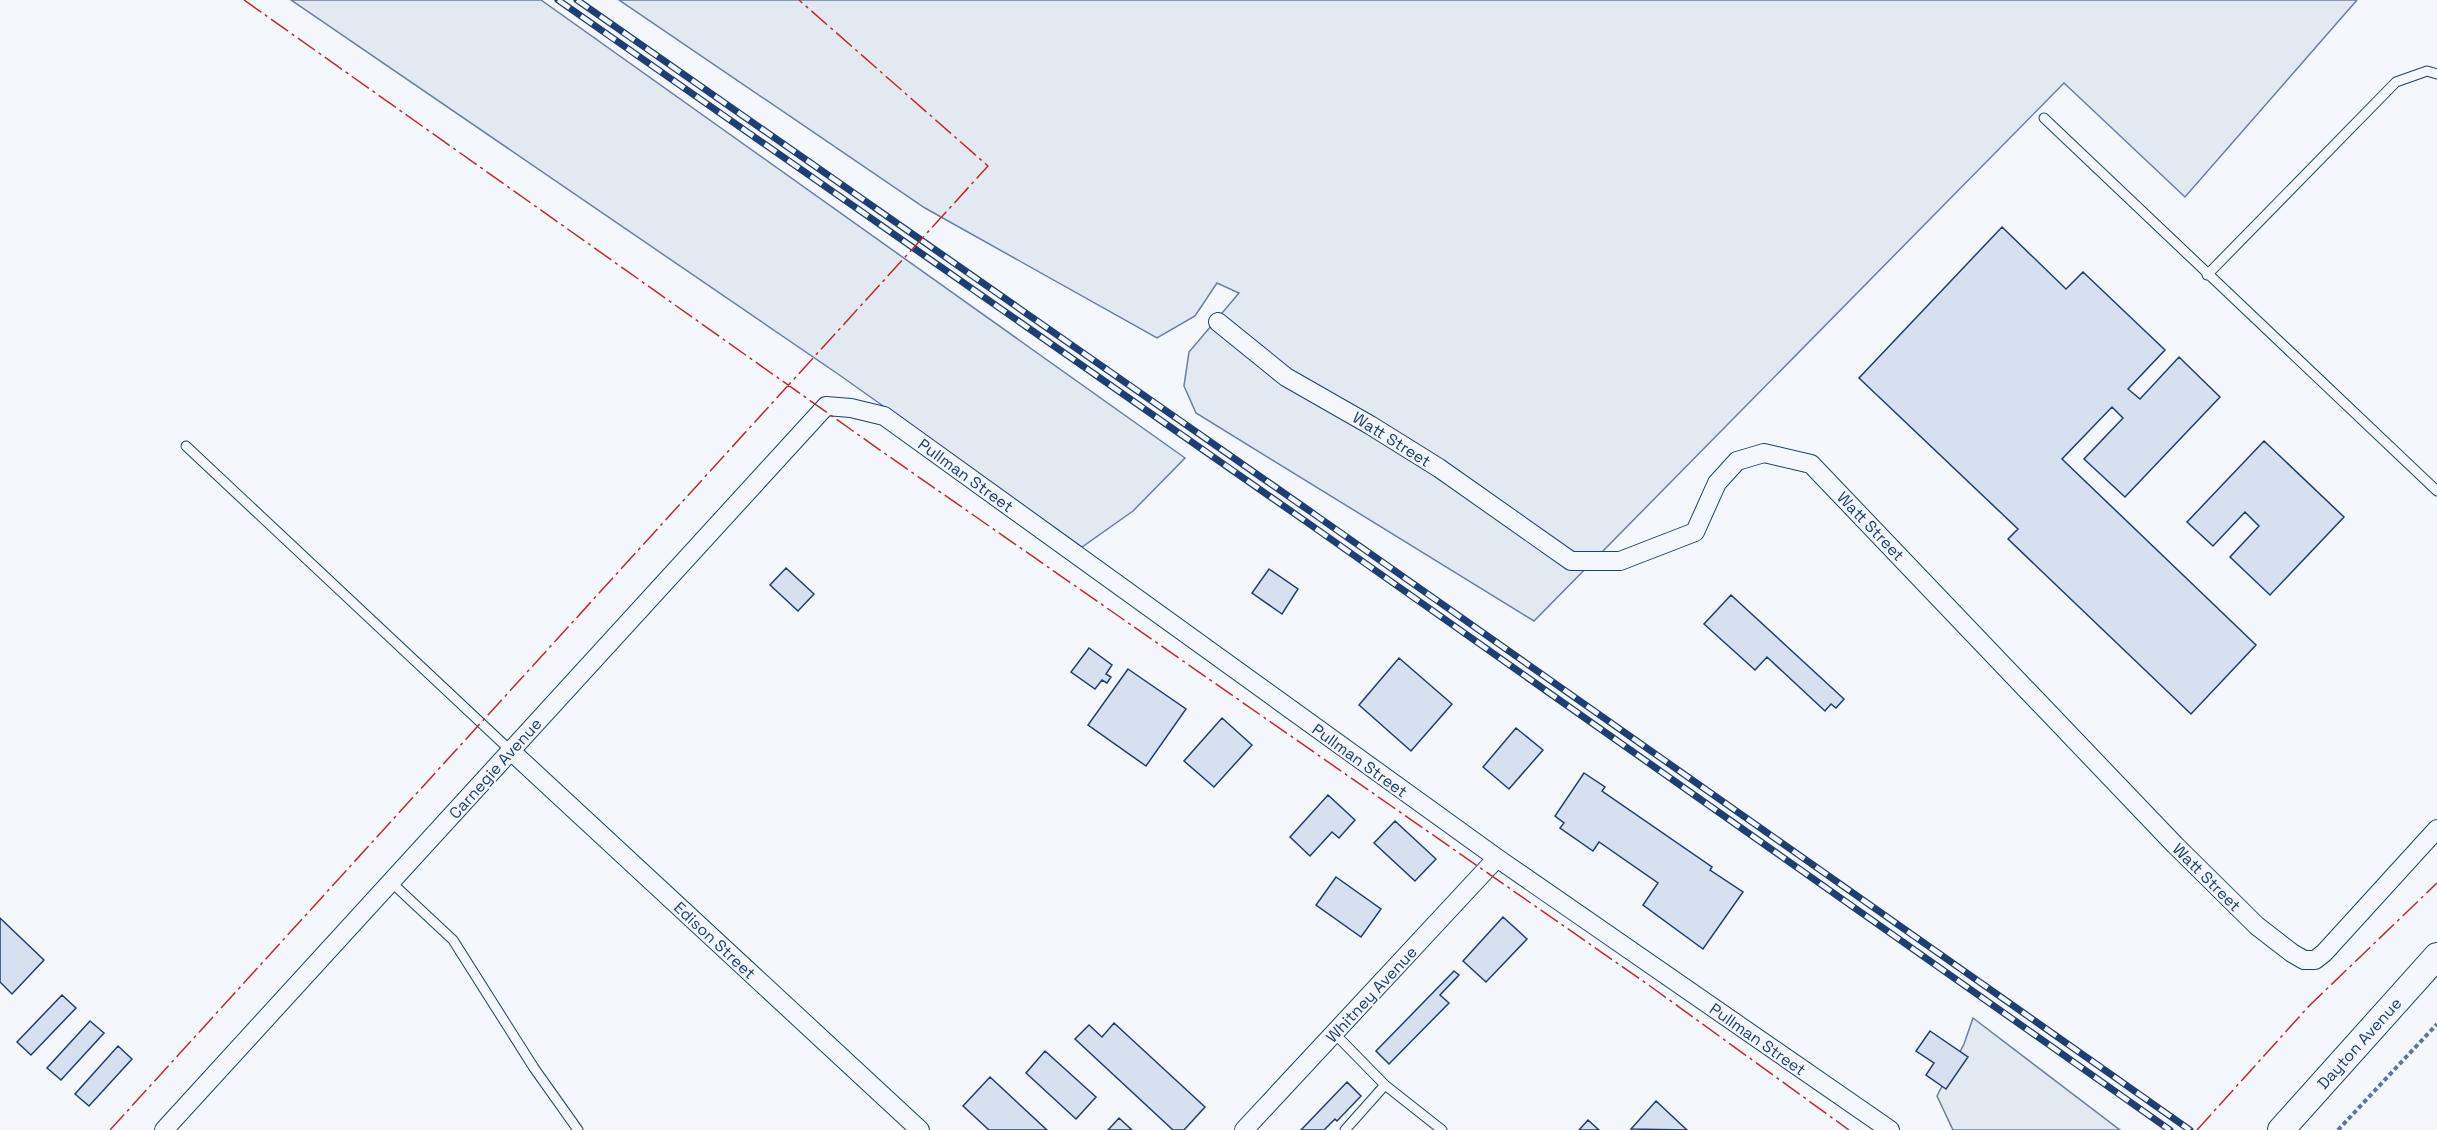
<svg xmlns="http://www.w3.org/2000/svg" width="2437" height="1130" viewBox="0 0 2437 1130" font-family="'Space Grotesk',sans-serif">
  <rect width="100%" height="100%" fill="#f4f7fb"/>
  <path fill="#e3e9f0" stroke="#687fa3" stroke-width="1.5" d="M291,0h250l644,458 -52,53 -51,36 -244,-173z
    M619,0h1738l-172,197 -121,-114 -530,538 -338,-208 -12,-27 5,-34 50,-59 -22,-10 -22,33 -38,22 -232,-130z
    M1973,1018l147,112h-167l-16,-34 27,-52z"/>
  <path fill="#d5e0f0" stroke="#1d3f73" stroke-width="1.5" d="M2002,227l64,62 17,-17 82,78 -37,39 12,10 39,-42 41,40 -95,100 -41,-38 39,-41 -11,-11 -50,52 194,186 -65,69 -183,-175 10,-10 -159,-151z
    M2264,441l80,76 -74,78 -40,-38 29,-31 -14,-14 -32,34 -26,-24z
    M786,568l28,26 -16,17 -28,-26z
    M1269,569l29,20 -16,25 -30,-21z
    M1731,595l113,104 -8,9 -5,-4 -6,7 -58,-54 -12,13 -51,-46z
    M1089,648l23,17 -6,9 5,3 -4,6 -5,-3 -7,9 -24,-17z
    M1399,658l53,46 -41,47 -52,-46z
    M1128,669l58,40 -40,57 -58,-41z
    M1222,718l30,27 -38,42 -30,-26z
    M1516,728l27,22 -34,39 -26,-22z
    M1584,773l21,14 -3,4 110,76 -2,3 33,22 -40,57 -60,-44 15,-22 -59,-41 -6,9 -33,-23 4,-5 -9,-7z
    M1328,795l27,25 -16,18 -7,-6 -22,24 -20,-19z
    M1395,821l41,38 -21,22 -41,-38z
    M1336,877l45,32 -20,28 -45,-32z
    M1503,917l24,22 -41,43 -23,-21z
    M0,918l44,42 -32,34 -12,-12z
    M1454,971l5,4 -19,20 9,8 -60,61 -13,-13z
    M62,995l14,13 -45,47 -14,-13z
    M90,1021l14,12 -43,47 -14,-12z
    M1114,1023l91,84 -21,23h-11l-98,-91 14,-14 13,12z
    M1930,1031l38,26 -22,32 -20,-14 8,-12 -18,-12z
    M118,1046l14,13 -43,47 -14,-12z
    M1045,1051l51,46 -20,22 -50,-46z
    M990,1077l57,53h-58l-26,-24z
    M1347,1082l14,14 -24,25 -2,-2 -11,11h-23z
    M1656,1101l31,29 -56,-1z
    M1119,1118l13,12h-24z
    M1588,1120l11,10h-20z"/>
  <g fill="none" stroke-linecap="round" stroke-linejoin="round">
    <g stroke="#1d3f73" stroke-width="11">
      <path id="service" d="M2044,118l393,373
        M2207,275l189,-193 31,-11 10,3
        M186,446l325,305
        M391,882l62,58 81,128 44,62
        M1334,1033l51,52 -40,45
        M1385,1085l57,45"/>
    </g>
    <g stroke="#1d3f73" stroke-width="20">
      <path id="minor" d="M1218,322l68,55 84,48 69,43 132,93h49l75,-29 22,-49 20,-22 27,-8 47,11 364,381 82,81 35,27 12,7h11l9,-7 113,-124
        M511,751l409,379
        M164,1130l662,-724 25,2 33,8 613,442 393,272
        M1244,1130l253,-272"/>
    </g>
    <g stroke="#1d3f73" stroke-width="28">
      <path id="secondary" d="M2281,1130l156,-174"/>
    </g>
    <path stroke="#5e769c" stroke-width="4" stroke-dasharray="4.5 3" stroke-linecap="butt" d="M2338,1130l99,-106"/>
    <use href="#service" stroke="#f4f7fb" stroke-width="9"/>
    <use href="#minor" stroke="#f4f7fb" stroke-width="18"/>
    <use href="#secondary" stroke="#f4f7fb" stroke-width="26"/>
    <g stroke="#1d3f73" stroke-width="7">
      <path id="rail" d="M558,0l750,523 862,607
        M577,0l737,514 876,616"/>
    </g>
    <use href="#rail" stroke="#f4f7fb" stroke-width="4.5" stroke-dasharray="14" stroke-linecap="butt"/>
    <path stroke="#c62828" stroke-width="1.5" stroke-dasharray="21 4.5 3 4.5" stroke-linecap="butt" d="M244,0l643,455 763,531 199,144
      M110,1130l878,-964 -189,-166
      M2197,1130l112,-124 128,-123"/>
  </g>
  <g text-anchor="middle" stroke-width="4.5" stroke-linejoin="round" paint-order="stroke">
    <g font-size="16" fill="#1d3f73" stroke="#f4f7fb">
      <text transform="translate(1392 439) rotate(32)" y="6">Watt Street</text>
      <text transform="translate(966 475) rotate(36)" y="6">Pullman Street</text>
      <text transform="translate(1871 526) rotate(46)" y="6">Watt Street</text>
      <text transform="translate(1360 760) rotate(36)" y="6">Pullman Street</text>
      <text transform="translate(495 768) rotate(-48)" y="6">Carnegie Avenue</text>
      <text transform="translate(2207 877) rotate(45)" y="6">Watt Street</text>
      <text transform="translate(715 940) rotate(43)" y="6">Edison Street</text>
      <text transform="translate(1371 994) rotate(-47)" y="6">Whitney Avenue</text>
      <text transform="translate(1758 1039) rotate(35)" y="6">Pullman Street</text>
      <text transform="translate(2359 1043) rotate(-48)" y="6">Dayton Avenue</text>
    </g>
  </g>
</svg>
